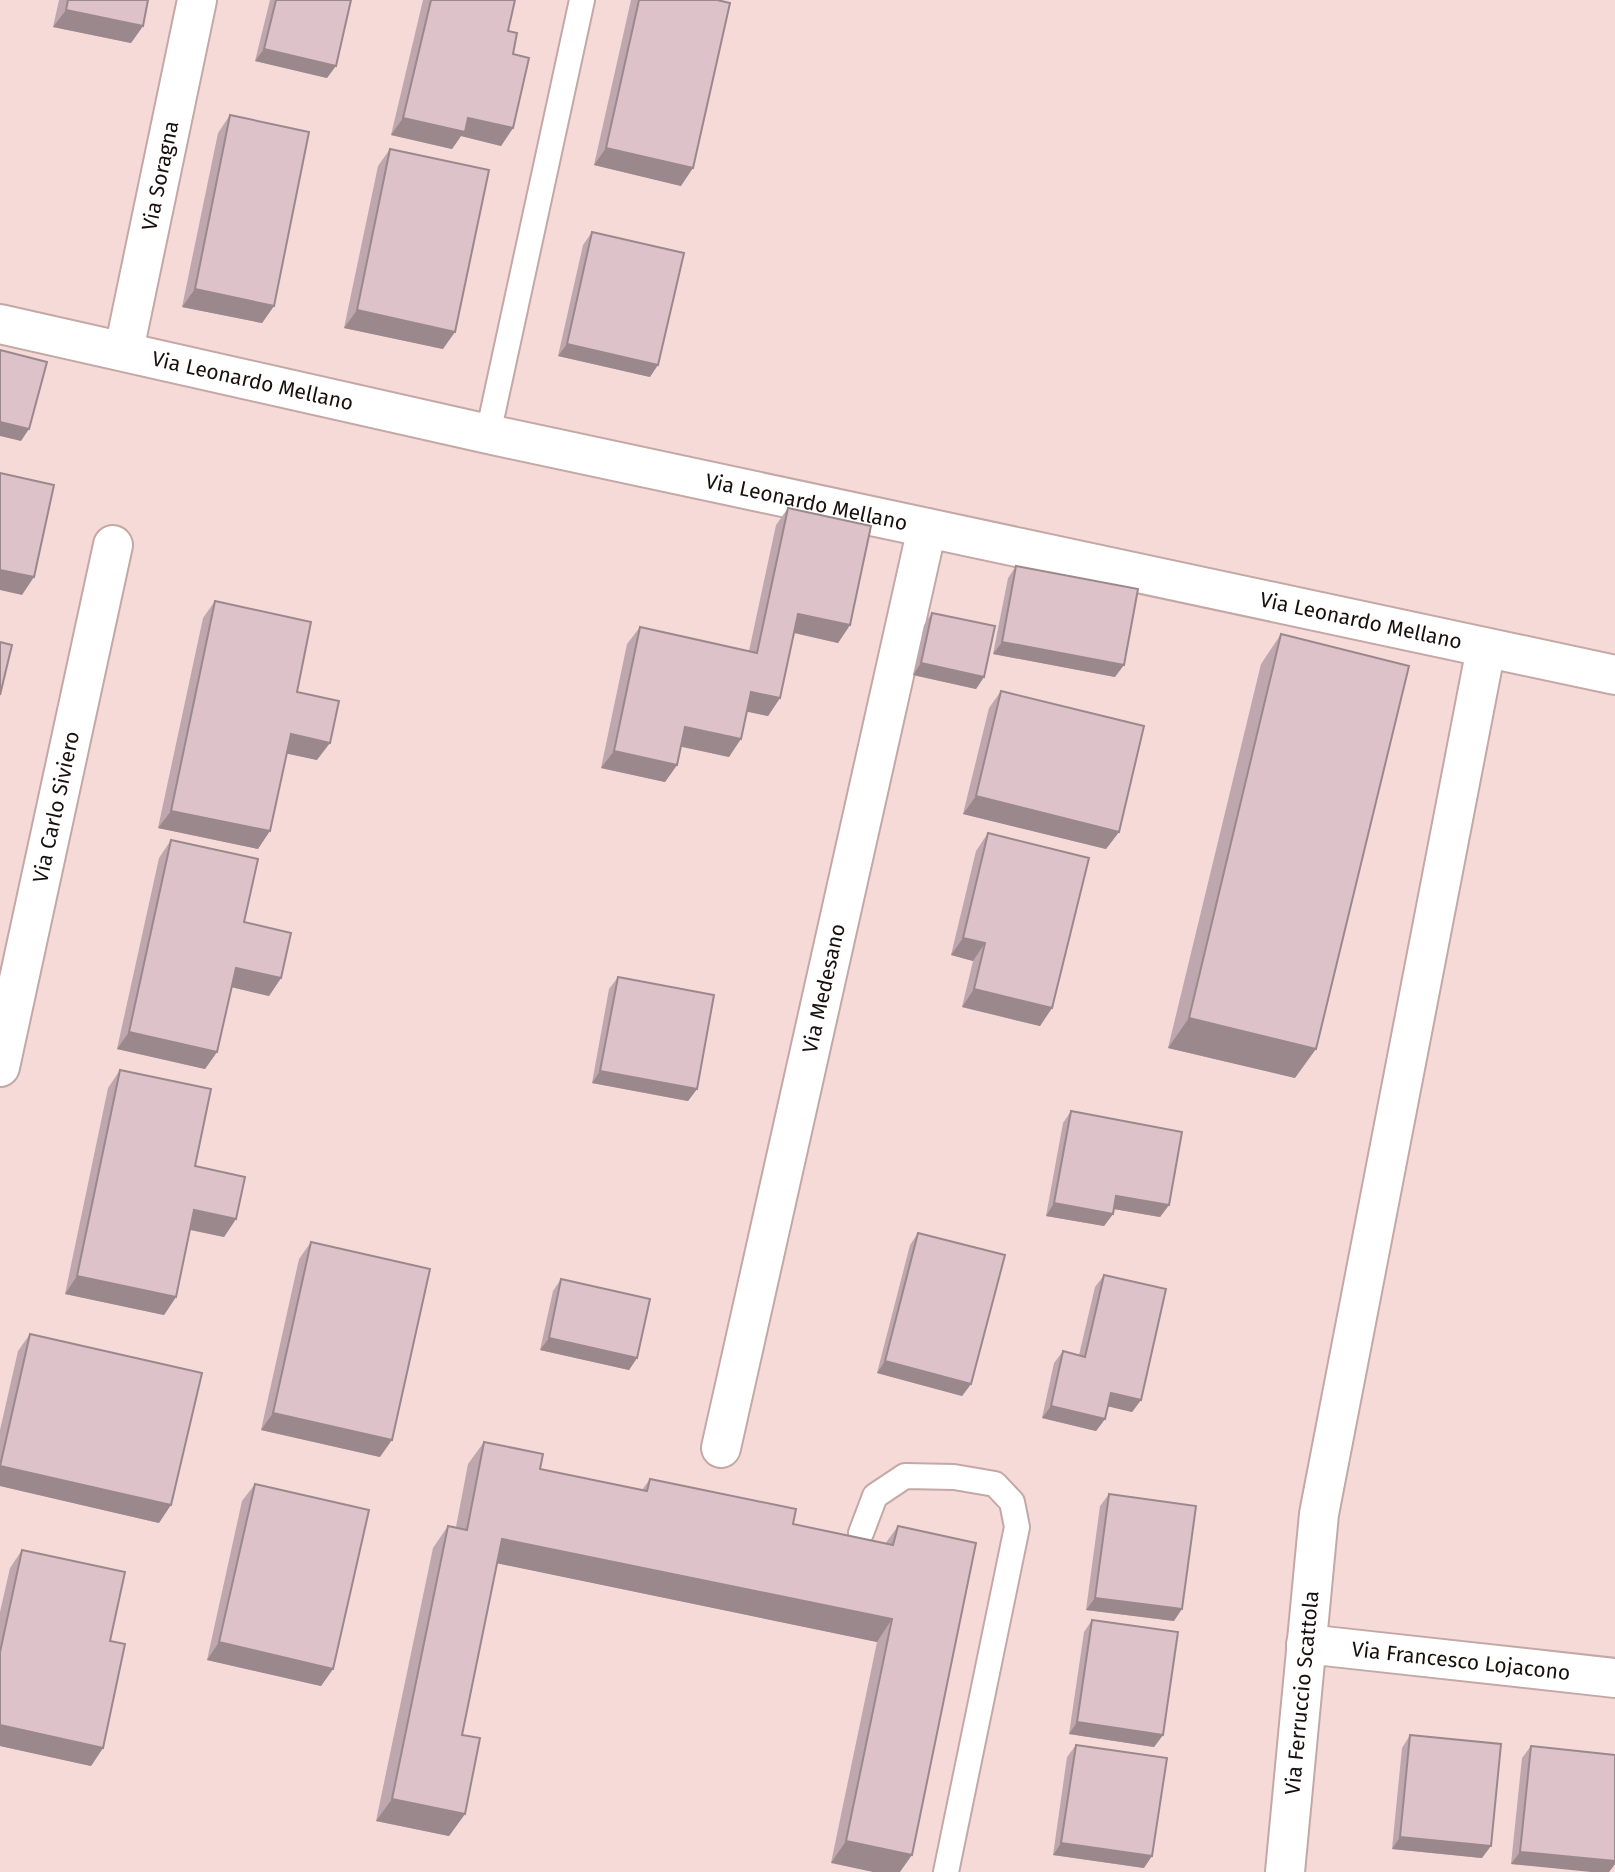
<svg xmlns="http://www.w3.org/2000/svg" width="1615" height="1872" viewBox="0 0 1615 1872" font-family="'Fira Sans',sans-serif">
  <rect width="100%" height="100%" fill="#f6dad7"/>
  <g fill="none" stroke-linecap="round" stroke-linejoin="round">
    <g stroke="#c3a8a5" stroke-width="28">
      <path id="lane" d="M488,434l94,-434
        M861,1533l14,-37 30,-20 49,1 41,7 17,18 5,25 -71,345"/>
    </g>
    <g stroke="#c3a8a5" stroke-width="42">
      <g id="street">
        <path id="s1" d="M0,324l488,110 1127,241"/>
        <path id="s2" d="M124,350l73,-350"/>
        <path id="s3" d="M0,1067l113,-522"/>
        <path id="s4" d="M721,1448l206,-920"/>
        <path id="s5" d="M1306,1644l309,34"/>
        <path id="s6" d="M1285,1872l34,-358 167,-866"/>
      </g>
    </g>
    <use href="#lane" stroke="#fff" stroke-width="24"/>
    <use href="#street" stroke="#fff" stroke-width="38"/>
  </g>
  <path fill="#bea7ae" d="M59,0h89l-5,26 -12,17 -78,-16z
    M270,0h81l-24,78 -72,-17z
    M423,0h92l-7,31 5,23v74l-12,18 -40,-10 -9,13 -61,-14z
    M631,0h86l-36,186 -87,-21z
    M230,115l44,191 -12,17 -80,-16 36,-174z
    M390,149l53,200 -99,-21 34,-162z
    M592,232l58,145 -92,-21 25,-111z
    M788,508l62,117 -12,18 -44,-10 -14,65 -12,18 -21,-5 -18,46 -48,-11 -4,19 -12,17 -64,-14 26,-124 13,-17 109,24 27,-126z
    M1016,566l99,111 -122,-23 15,-76z
    M215,601l82,91 20,68 -30,-7 -29,96 -100,-21 45,-210z
    M932,613l52,64 -8,12 -63,-14 11,-50z
    M1281,634l14,444 -127,-30 93,-384z
    M1001,691l118,141 -13,17 -143,-35 26,-106z
    M988,833l64,175 -12,18 -78,-19 11,-46 -22,-6 25,-104z
    M171,840l73,82 37,56 -12,18 -38,-9 -14,65 -12,17 -88,-20 42,-191z
    M618,977l79,112 -9,12 -96,-18 17,-94z
    M120,1070l116,149 -12,18 -34,-7 -14,67 -12,18 -99,-21 43,-206z
    M1071,1111l98,94 -9,12 -46,-8 -1,5 -9,12 -58,-10 17,-93z
    M918,1233l53,151 -9,12 -85,-23 33,-128z
    M311,1242l69,215 -119,-27 38,-171z
    M1104,1275l37,125 -9,12 -24,-6 -3,13 -9,12 -54,-13 12,-55 9,-12 16,4 16,-68z
    M561,1279l76,79 -8,12 -89,-20 13,-59z
    M30,1334l129,189 -159,-37v-56l18,-79z
    M484,1442l56,27 102,21 8,-11 143,45 92,20 13,-18 14,329 -81,8 46,-221 -380,-79 -35,172 3,79 -16,22 -73,-15 57,-273 15,-22 8,1 12,-63z
    M255,1484l78,185 -12,17 -114,-26 35,-159z
    M1109,1494l65,127 -88,-11 14,-104z
    M22,1550l88,91 -7,107 -12,18 -91,-20v-134l10,-44z
    M1092,1620l71,115 -9,12 -85,-13 15,-102z
    M1410,1735l72,123 -90,-9 10,-101z
    M1076,1745l68,123 -91,-13 14,-98z
    M1531,1746l84,9v109l-6,8 -98,-8 11,-106z"/>
  <path fill="#9b888d" d="M66,10l77,16 -12,17 -78,-16z
    M264,49l72,17 -9,12 -72,-17z
    M403,118h65l45,10 -12,18 -40,-10 -9,13 -61,-14z
    M606,148l87,20 -12,18 -87,-21z
    M195,289l79,17 -12,17 -80,-16z
    M357,310l98,22 -12,17 -99,-21z
    M567,344l91,21 -8,12 -92,-21z
    M0,422l29,7 -8,12 -21,-5z
    M0,570l34,7 -12,18 -22,-5z
    M798,614l52,11 -12,18 -52,-12z
    M1002,642l122,23 -9,12 -122,-23z
    M921,663l63,14 -8,12 -63,-14z
    M751,692l29,6 -12,18 -29,-6z
    M685,727l56,12 -12,18 -56,-12z
    M291,734l39,9 -13,17 -38,-8z
    M614,751l63,14 -12,17 -64,-14z
    M976,796l143,36 -13,17 -143,-35z
    M171,811l99,20 -12,18 -100,-21z
    M963,938l22,5 -12,18 -22,-6z
    M236,968l45,10 -12,18 -46,-11z
    M974,989l78,19 -12,18 -78,-19z
    M1189,1018l127,31 -21,29 -127,-30z
    M129,1032l88,20 -12,17 -88,-20z
    M600,1071l97,18 -9,12 -96,-18z
    M1116,1196l53,9 -9,12 -52,-9z
    M1054,1203l59,11 -9,12 -58,-10z
    M194,1210l42,9 -12,18 -42,-9z
    M77,1276l99,21 -12,18 -99,-21z
    M549,1338l88,20 -8,12 -89,-20z
    M885,1361l86,23 -9,12 -85,-23z
    M1111,1393l30,7 -9,12 -30,-7z
    M1051,1406l54,13 -9,12 -54,-13z
    M273,1413l119,27 -12,17 -119,-27z
    M0,1466l171,39 -12,18 -159,-37z
    M502,1539l390,80 -15,23 -391,-81z
    M1095,1598l87,11 -8,12 -88,-11z
    M219,1642l114,27 -12,17 -114,-26z
    M1077,1722l86,13 -9,12 -85,-13z
    M0,1725l103,23 -12,18 -91,-20z
    M392,1799l73,15 -16,22 -73,-15z
    M1400,1837l91,9 -9,12 -90,-9z
    M846,1841l66,14 -12,17h-27l-42,-9z
    M1061,1843l91,13 -8,12 -91,-13z
    M1520,1852l95,9v3l-6,8h-18l-80,-8z"/>
  <path fill="#ddc2ca" stroke="#9b888d" stroke-width="2" d="M68,0h80l-5,26 -77,-16z
    M276,0h75l-15,66 -72,-17z
    M431,0h84l-7,31 9,2 -4,21 16,4 -16,70 -45,-10 -3,14 -62,-14z
    M639,0h78l13,3 -37,165 -87,-20z
    M230,115l79,17 -35,174 -79,-17z
    M390,149l99,21 -34,162 -98,-22z
    M592,232l92,21 -26,112 -91,-21z
    M0,350l47,12 -18,67 -29,-7z
    M0,473l54,12 -20,92 -34,-7z
    M788,508l83,18 -21,99 -52,-11 -18,84 -29,-6 -10,47 -56,-12 -8,38 -63,-14 26,-124 117,26z
    M1016,566l122,23 -14,76 -122,-23z
    M215,601l96,21 -14,70 42,9 -9,42 -39,-9 -21,97 -99,-20z
    M932,613l63,13 -11,51 -63,-14z
    M1281,634l128,32 -93,383 -127,-31z
    M0,642l12,3 -12,50z
    M1001,691l143,35 -25,106 -143,-36z
    M988,833l101,25 -37,150 -78,-19 11,-46 -22,-5z
    M171,840l87,19 -14,63 47,11 -10,45 -45,-10 -19,84 -88,-20z
    M618,977l96,18 -17,94 -97,-18z
    M120,1070l91,19 -16,77 50,11 -9,42 -42,-9 -18,87 -99,-21z
    M1071,1111l111,21 -13,73 -53,-9 -3,18 -59,-11z
    M918,1233l87,22 -34,129 -86,-23z
    M311,1242l119,27 -38,171 -119,-27z
    M1104,1275l62,14 -25,111 -30,-7 -6,26 -54,-13 12,-55 22,6z
    M561,1279l89,20 -13,59 -88,-20z
    M30,1334l172,39 -31,132 -171,-39z
    M484,1442l59,12 -3,15 107,22 3,-12 146,30 -3,15 100,21 5,-19 78,17 -64,312 -66,-14 46,-222 -390,-80 -40,196 18,3 -15,76 -73,-15 56,-273 19,4z
    M255,1484l114,26 -36,159 -114,-27z
    M1109,1494l87,12 -14,103 -87,-11z
    M22,1550l103,22 -15,69 15,3 -22,104 -103,-23v-73z
    M1092,1620l86,12 -15,103 -86,-13z
    M1410,1735l91,9 -10,102 -91,-9z
    M1076,1745l91,13 -15,98 -91,-13z
    M1531,1746l84,9v106l-95,-9z"/>
  <g text-anchor="middle" stroke-width="6" stroke-linejoin="round" paint-order="stroke">
    <g font-size="21" fill="#190f0f" stroke="#fceae8">
      <text dy="7" stroke="none"><textPath href="#s2" startOffset="178">Via Soragna</textPath></text>
      <text dy="7" stroke="none"><textPath href="#s1" startOffset="259">Via Leonardo Mellano</textPath></text>
      <text dy="7" stroke="none"><textPath href="#s1" startOffset="826">Via Leonardo Mellano</textPath></text>
      <text dy="7" stroke="none"><textPath href="#s1" startOffset="1393">Via Leonardo Mellano</textPath></text>
      <text dy="7" stroke="none"><textPath href="#s3" startOffset="266">Via Carlo Siviero</textPath></text>
      <text dy="7" stroke="none"><textPath href="#s4" startOffset="471">Via Medesano</textPath></text>
      <text dy="7" stroke="none"><textPath href="#s5" startOffset="156">Via Francesco Lojacono</textPath></text>
      <text dy="7" stroke="none"><textPath href="#s6" startOffset="180">Via Ferruccio Scattola</textPath></text>
    </g>
  </g>
</svg>
